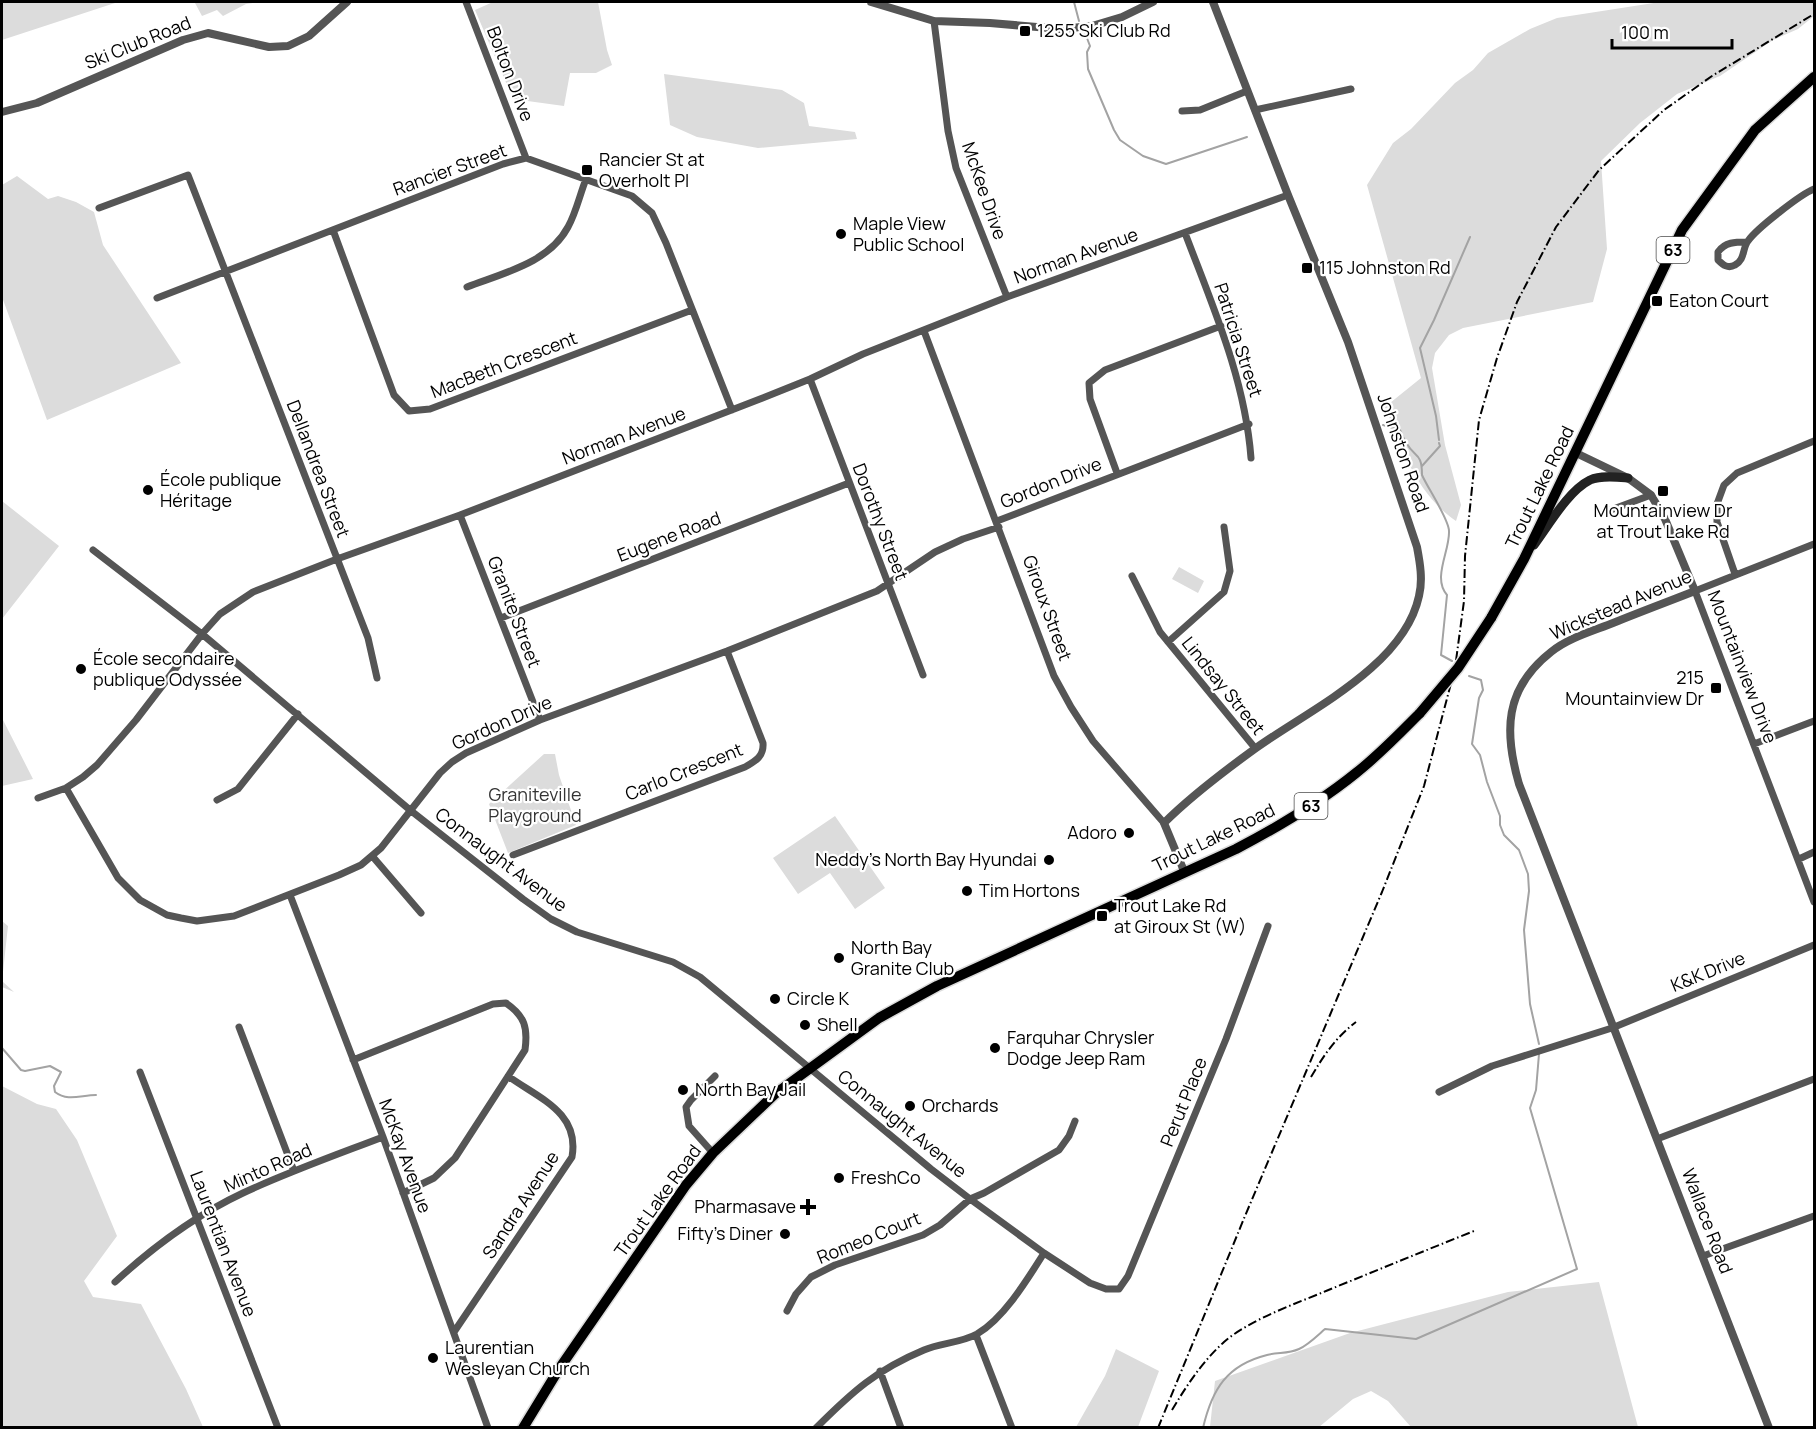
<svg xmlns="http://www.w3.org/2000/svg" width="1816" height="1429" viewBox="0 0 1816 1429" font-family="Manrope,sans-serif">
  <rect width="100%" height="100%" fill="#fff"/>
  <path fill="#dcdcdc" d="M2,2h116l-116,38z
    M197,2h62l-13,2 -23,12 -6,-6 -15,6 -7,-13z
    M493,2h105l9,48 5,15 -16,8h-26l-6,33 -51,-7 -38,-89z
    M1660,2h154v14l-16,13 -25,11 -53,36 -43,18 -37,29 -39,38 6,88 -14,53 -130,26 -14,7 -14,18 -3,15 13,77 16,60 -5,16c-40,-28 -53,-70 -71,-114l36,-29 -54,-193 26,-42 18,-14 44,-46 18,-13 15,-17 42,-24 27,-11z
    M664,74l118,16 22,13 5,23 46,6 2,7 -99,9 -61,-11 -27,-12z
    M17,176l31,23 10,-3 18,6 18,10 9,33 78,118 -134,57 -45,-123v-112z
    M2,501l57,45 -57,73z
    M1179,567l25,14 -6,12 -26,-14z
    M2,718l31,61 -31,7z
    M544,754h11l4,21 17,50 -68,28 -19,-49z
    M835,816l50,72 -30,21 -25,-36 -32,21 -25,-36z
    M2,921l6,5 -6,55 12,11 -12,-5z
    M2,1086l35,18 19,5 21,31 40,96 -33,45 9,16 48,7 45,85 17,38h-201z
    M1599,1282l39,145h-227l-23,-26 -17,-10 -18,8 -34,28h-109l5,-46 135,-48 158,-41z
    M1116,1349l43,22 -21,56h-62l29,-51z"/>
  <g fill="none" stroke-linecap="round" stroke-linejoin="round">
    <path stroke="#a3a3a3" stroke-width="2" d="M1074,2l5,19
      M1085,33l5,13 -3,6 1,17 26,61 6,10 23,16 23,8 81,-27
      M1383,425l17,5c2,4 4,10 7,14 8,14 15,8 15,31 5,12 27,44 27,56 1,20 -17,47 -2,64l-6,60 11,6
      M1439,440l-3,-24 -16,-68 14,-28 36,-83
      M1422,466l18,-20 -1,-3
      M1469,676l12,4 2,10 -4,8 -7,46 8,11 7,27 13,34v9l4,10 15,15 9,24 1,17 -5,39 6,74 9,40
      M2,1048l19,22 4,1 25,-5 11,6 -7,14 1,6c13,10 26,3 41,3
      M1203,1428c9,-39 24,-63 64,-73 11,-3 21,-1 32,-6 9,-4 18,-13 26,-20l91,10 161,-70 -47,-161 6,-18 3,-36"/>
    <g stroke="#dbdbdb" stroke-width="13">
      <path id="primary" d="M1491,618l33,-59 158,-329 73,-100 59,-53
        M523,1428l36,-59 127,-184 27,-32 62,-59 104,-76 58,-32 299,-137c42,-22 83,-46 120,-76 23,-18 43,-39 64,-60"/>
    </g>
    <path stroke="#555" stroke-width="7" d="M466,2l60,156
      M934,21l14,110 8,37 51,129
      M1255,110l96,-21
      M1182,111l18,-1 47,-19
      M99,208l89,-33 180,463 9,40
      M333,230l61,165 15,16 21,-2 262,-99
      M1185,233c28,74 60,146 66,225
      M1747,242c-12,0 -22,0 -29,10v8c5,5 10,9 17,5 10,-5 7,-16 13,-24 8,-12 53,-47 66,-52
      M467,287c36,-14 82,-24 101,-60 8,-14 12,-33 18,-48
      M157,298l346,-134 23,-6 106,38 20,17 14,30 66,167
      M924,331l130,345 17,31 22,34 71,82
      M810,379l113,296
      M1117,473l-27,-74 -1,-16 16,-13 116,-44
      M1608,511l43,-16
      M460,515l80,205
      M997,521l252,-97
      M1814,544l-119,47 119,311
      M93,550l109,84 208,176 113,89 28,20 26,13 96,30 27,15 231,192 39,30 74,54 46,30 16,6h13l9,-13 98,-237 42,-113
      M1735,574l-18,-52v-18l7,-19 13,-12 77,-32
      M1132,576l28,56 95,116
      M501,618l348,-135
      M1168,642l56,-50 6,-21 -6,-44
      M1754,744l60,-23
      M66,788l52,90 22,22 27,15 14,3 16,3 37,-5 105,-41 22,-10 20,-17 59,-75 12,-11 14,-9 74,-33 187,-69 150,-60 58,-39 28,-13 36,-12
      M38,798l28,-10 17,-11 14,-12 39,-45 66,-86 18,-20 33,-22 84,-33 123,-44 300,-116 50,-20 53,-25 144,-57 281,-102
      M217,800l21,-11 60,-75
      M513,855l232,-88c11,-6 19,-11 18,-24l-36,-92
      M373,857l48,56
      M1799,859l15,-7
      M290,895l93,242 105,291
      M239,1027l55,144
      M353,1060l140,-56 13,-1c19,13 22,25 19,47l-70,108 -21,20 -31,15
      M140,1072l138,356
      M1439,1092l53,-26 120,-38 202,-83
      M1657,1139l157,-60
      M713,1153l-24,-27 -3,-19 5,-7 24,-24
      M1703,1256l111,-40
      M115,1282c38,-35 81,-67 128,-89 45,-21 93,-38 140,-56
      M787,1311l9,-17 15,-17 24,-12 88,-30 17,-10 30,-26 14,-6 75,-43 10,-14 6,-15
      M454,1332l118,-175c8,-45 -34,-59 -64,-81
      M976,1335l36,93
      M880,1371l21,57
      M816,1428c36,-36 60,-58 108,-78 16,-7 37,-7 53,-16 27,-16 50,-54 67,-81"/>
    <path stroke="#555" stroke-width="8" d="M871,2l63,19 56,2 71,6 31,-3 30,-9 31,-15
      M2,112l35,-9 146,-63 25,-7 61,14 19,-1 21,-10 38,-34
      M1576,453l52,25 23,17 14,24 30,72c-28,11 -55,21 -82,32 -20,8 -45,15 -62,29 -47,37 -47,80 -32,132l250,644
      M1184,871l-20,-48c25,-25 63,-54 92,-75 53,-38 148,-82 163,-152 4,-16 1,-33 -2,-49l-69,-205 -60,-147 -75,-193"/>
    <path stroke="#222" stroke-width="9" d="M1534,545c15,-20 34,-54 56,-65 11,-5 27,-3 38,-2"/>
    <use href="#primary" stroke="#000" stroke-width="10"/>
    <path stroke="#000" stroke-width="2" stroke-dasharray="9 3 1.5 3" stroke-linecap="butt" d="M1311,1077c13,-22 25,-40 45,-55
      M1172,1410c15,-25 30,-48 52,-68 25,-22 71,-38 102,-51 49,-20 98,-40 148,-60
      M1158,1428l87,-212 137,-324 42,-106 31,-118 9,-67 1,-45 14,-136 18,-62 20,-56 39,-75 43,-57 65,-60 48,-34 102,-62"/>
    <g stroke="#dbdbdb" stroke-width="13" stroke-linecap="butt">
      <path id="primary-bridge" d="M1420,713l38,-45 33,-50"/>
    </g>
    <use href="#primary-bridge" stroke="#000" stroke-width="10"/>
  </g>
  <g fill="#000" stroke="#fff" stroke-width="2">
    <rect x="1019" y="25" width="12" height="12" rx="3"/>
    <rect x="581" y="164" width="12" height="12" rx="3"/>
    <circle cx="841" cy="234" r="6"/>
    <rect x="1301" y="262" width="12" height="12" rx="3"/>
    <rect x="1651" y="295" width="12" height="12" rx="3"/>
    <circle cx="148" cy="490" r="6"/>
    <rect x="1657" y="485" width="12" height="12" rx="3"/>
    <circle cx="81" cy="669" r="6"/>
    <rect x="1710" y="682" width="12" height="12" rx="3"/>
    <circle cx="1129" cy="833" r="6"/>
    <circle cx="1049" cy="860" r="6"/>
    <circle cx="967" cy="891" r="6"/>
    <rect x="1096" y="910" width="12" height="12" rx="3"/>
    <circle cx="839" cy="958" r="6"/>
    <circle cx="775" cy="999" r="6"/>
    <circle cx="805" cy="1025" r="6"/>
    <circle cx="995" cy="1048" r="6"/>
    <circle cx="683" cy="1090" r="6"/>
    <circle cx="910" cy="1106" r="6"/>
    <circle cx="839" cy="1178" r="6"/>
    <path d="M805 1198h6v6h6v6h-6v6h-6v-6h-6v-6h6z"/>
    <circle cx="785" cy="1234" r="6"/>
    <circle cx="433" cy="1358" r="6"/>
  </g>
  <g text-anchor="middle" stroke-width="4.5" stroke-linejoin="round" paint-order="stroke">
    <g fill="#fff" stroke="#4c4c4c" stroke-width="1.5">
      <rect x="1656.5" y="237" width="33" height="26" rx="4.5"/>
      <rect x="1294.5" y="793" width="33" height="26" rx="4.5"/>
    </g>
    <g font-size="16" font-weight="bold" fill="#000">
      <text x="1673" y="256">63</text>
      <text x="1311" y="812">63</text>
    </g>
    <g font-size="18" fill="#000" stroke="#fff" text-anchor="start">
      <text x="1037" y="37">1255 Ski Club Rd</text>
      <text x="599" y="166">Rancier St at<tspan x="599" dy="21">Overholt Pl</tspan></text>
      <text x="853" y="230">Maple View<tspan x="853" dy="21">Public School</tspan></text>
      <text x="1319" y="274">115 Johnston Rd</text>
      <text x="1669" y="307">Eaton Court</text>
      <text x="160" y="486">École publique<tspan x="160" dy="21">Héritage</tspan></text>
      <text x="1663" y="517" text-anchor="middle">Mountainview Dr<tspan x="1663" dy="21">at Trout Lake Rd</tspan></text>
      <text x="93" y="665">École secondaire<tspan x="93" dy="21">publique Odyssée</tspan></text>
      <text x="1704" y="684" text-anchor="end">215<tspan x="1704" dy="21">Mountainview Dr</tspan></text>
      <text x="1117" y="839" text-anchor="end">Adoro</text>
      <text x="1037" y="866" text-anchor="end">Neddy's North Bay Hyundai</text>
      <text x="979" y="897">Tim Hortons</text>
      <text x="1114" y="912">Trout Lake Rd<tspan x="1114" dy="21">at Giroux St (W)</tspan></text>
      <text x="851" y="954">North Bay<tspan x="851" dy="21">Granite Club</tspan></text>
      <text x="787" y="1005">Circle K</text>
      <text x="817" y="1031">Shell</text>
      <text x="1007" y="1044">Farquhar Chrysler<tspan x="1007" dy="21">Dodge Jeep Ram</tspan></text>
      <text x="695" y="1096">North Bay Jail</text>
      <text x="922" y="1112">Orchards</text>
      <text x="851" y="1184">FreshCo</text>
      <text x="796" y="1213" text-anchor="end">Pharmasave</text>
      <text x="773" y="1240" text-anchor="end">Fifty's Diner</text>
      <text x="445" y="1354">Laurentian<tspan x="445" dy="21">Wesleyan Church</tspan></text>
    </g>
    <g font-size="18" fill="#000" stroke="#fff">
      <text transform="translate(138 43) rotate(-22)" y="6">Ski Club Road</text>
      <text transform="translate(510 74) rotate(69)" y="6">Bolton Drive</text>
      <text transform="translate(450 170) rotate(-20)" y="6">Rancier Street</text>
      <text transform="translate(984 191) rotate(71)" y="6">McKee Drive</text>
      <text transform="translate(1076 256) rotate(-20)" y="6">Norman Avenue</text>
      <text transform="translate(1238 340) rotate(72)" y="6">Patricia Street</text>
      <text transform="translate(504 365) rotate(-21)" y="6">MacBeth Crescent</text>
      <text transform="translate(624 436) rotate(-21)" y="6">Norman Avenue</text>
      <text transform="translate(1403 453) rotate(71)" y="6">Johnston Road</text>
      <text transform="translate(318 469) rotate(69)" y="6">Dellandrea Street</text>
      <text transform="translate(1051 483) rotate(-22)" y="6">Gordon Drive</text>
      <text transform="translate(1540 487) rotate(-64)" y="6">Trout Lake Road</text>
      <text transform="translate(880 522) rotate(69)" y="6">Dorothy Street</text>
      <text transform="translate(669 537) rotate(-21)" y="6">Eugene Road</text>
      <text transform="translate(1621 605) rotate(-23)" y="6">Wickstead Avenue</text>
      <text transform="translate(1047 608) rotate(70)" y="6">Giroux Street</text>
      <text transform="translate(514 612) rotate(69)" y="6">Granite Street</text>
      <text transform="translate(1742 667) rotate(69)" y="6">Mountainview Drive</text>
      <text transform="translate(1223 686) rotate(51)" y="6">Lindsay Street</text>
      <text transform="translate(502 723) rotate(-24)" y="6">Gordon Drive</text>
      <text transform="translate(684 772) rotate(-22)" y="6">Carlo Crescent</text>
      <text transform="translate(1214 838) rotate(-26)" y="6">Trout Lake Road</text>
      <text transform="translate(501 860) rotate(37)" y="6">Connaught Avenue</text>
      <text transform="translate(1708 972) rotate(-22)" y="6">K&amp;K Drive</text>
      <text transform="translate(1184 1102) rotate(-68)" y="6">Perut Place</text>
      <text transform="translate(902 1124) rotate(39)" y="6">Connaught Avenue</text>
      <text transform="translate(405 1156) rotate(70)" y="6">McKay Avenue</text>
      <text transform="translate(268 1168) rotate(-24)" y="6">Minto Road</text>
      <text transform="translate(658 1201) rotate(-54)" y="6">Trout Lake Road</text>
      <text transform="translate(521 1205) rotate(-57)" y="6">Sandra Avenue</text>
      <text transform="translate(1707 1221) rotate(69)" y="6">Wallace Road</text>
      <text transform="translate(869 1238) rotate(-22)" y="6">Romeo Court</text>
      <text transform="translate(223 1244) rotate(69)" y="6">Laurentian Avenue</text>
    </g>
    <g font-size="18" fill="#333" stroke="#fff">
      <text x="535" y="801">Graniteville<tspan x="535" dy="21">Playground</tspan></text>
    </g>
  </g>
  <rect width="1816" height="1429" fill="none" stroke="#000000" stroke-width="6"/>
  <path d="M1612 39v9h120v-9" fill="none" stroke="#000000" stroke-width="3"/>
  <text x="1621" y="39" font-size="18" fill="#000000" stroke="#ffffff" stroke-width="4.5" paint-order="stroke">100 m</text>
</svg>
